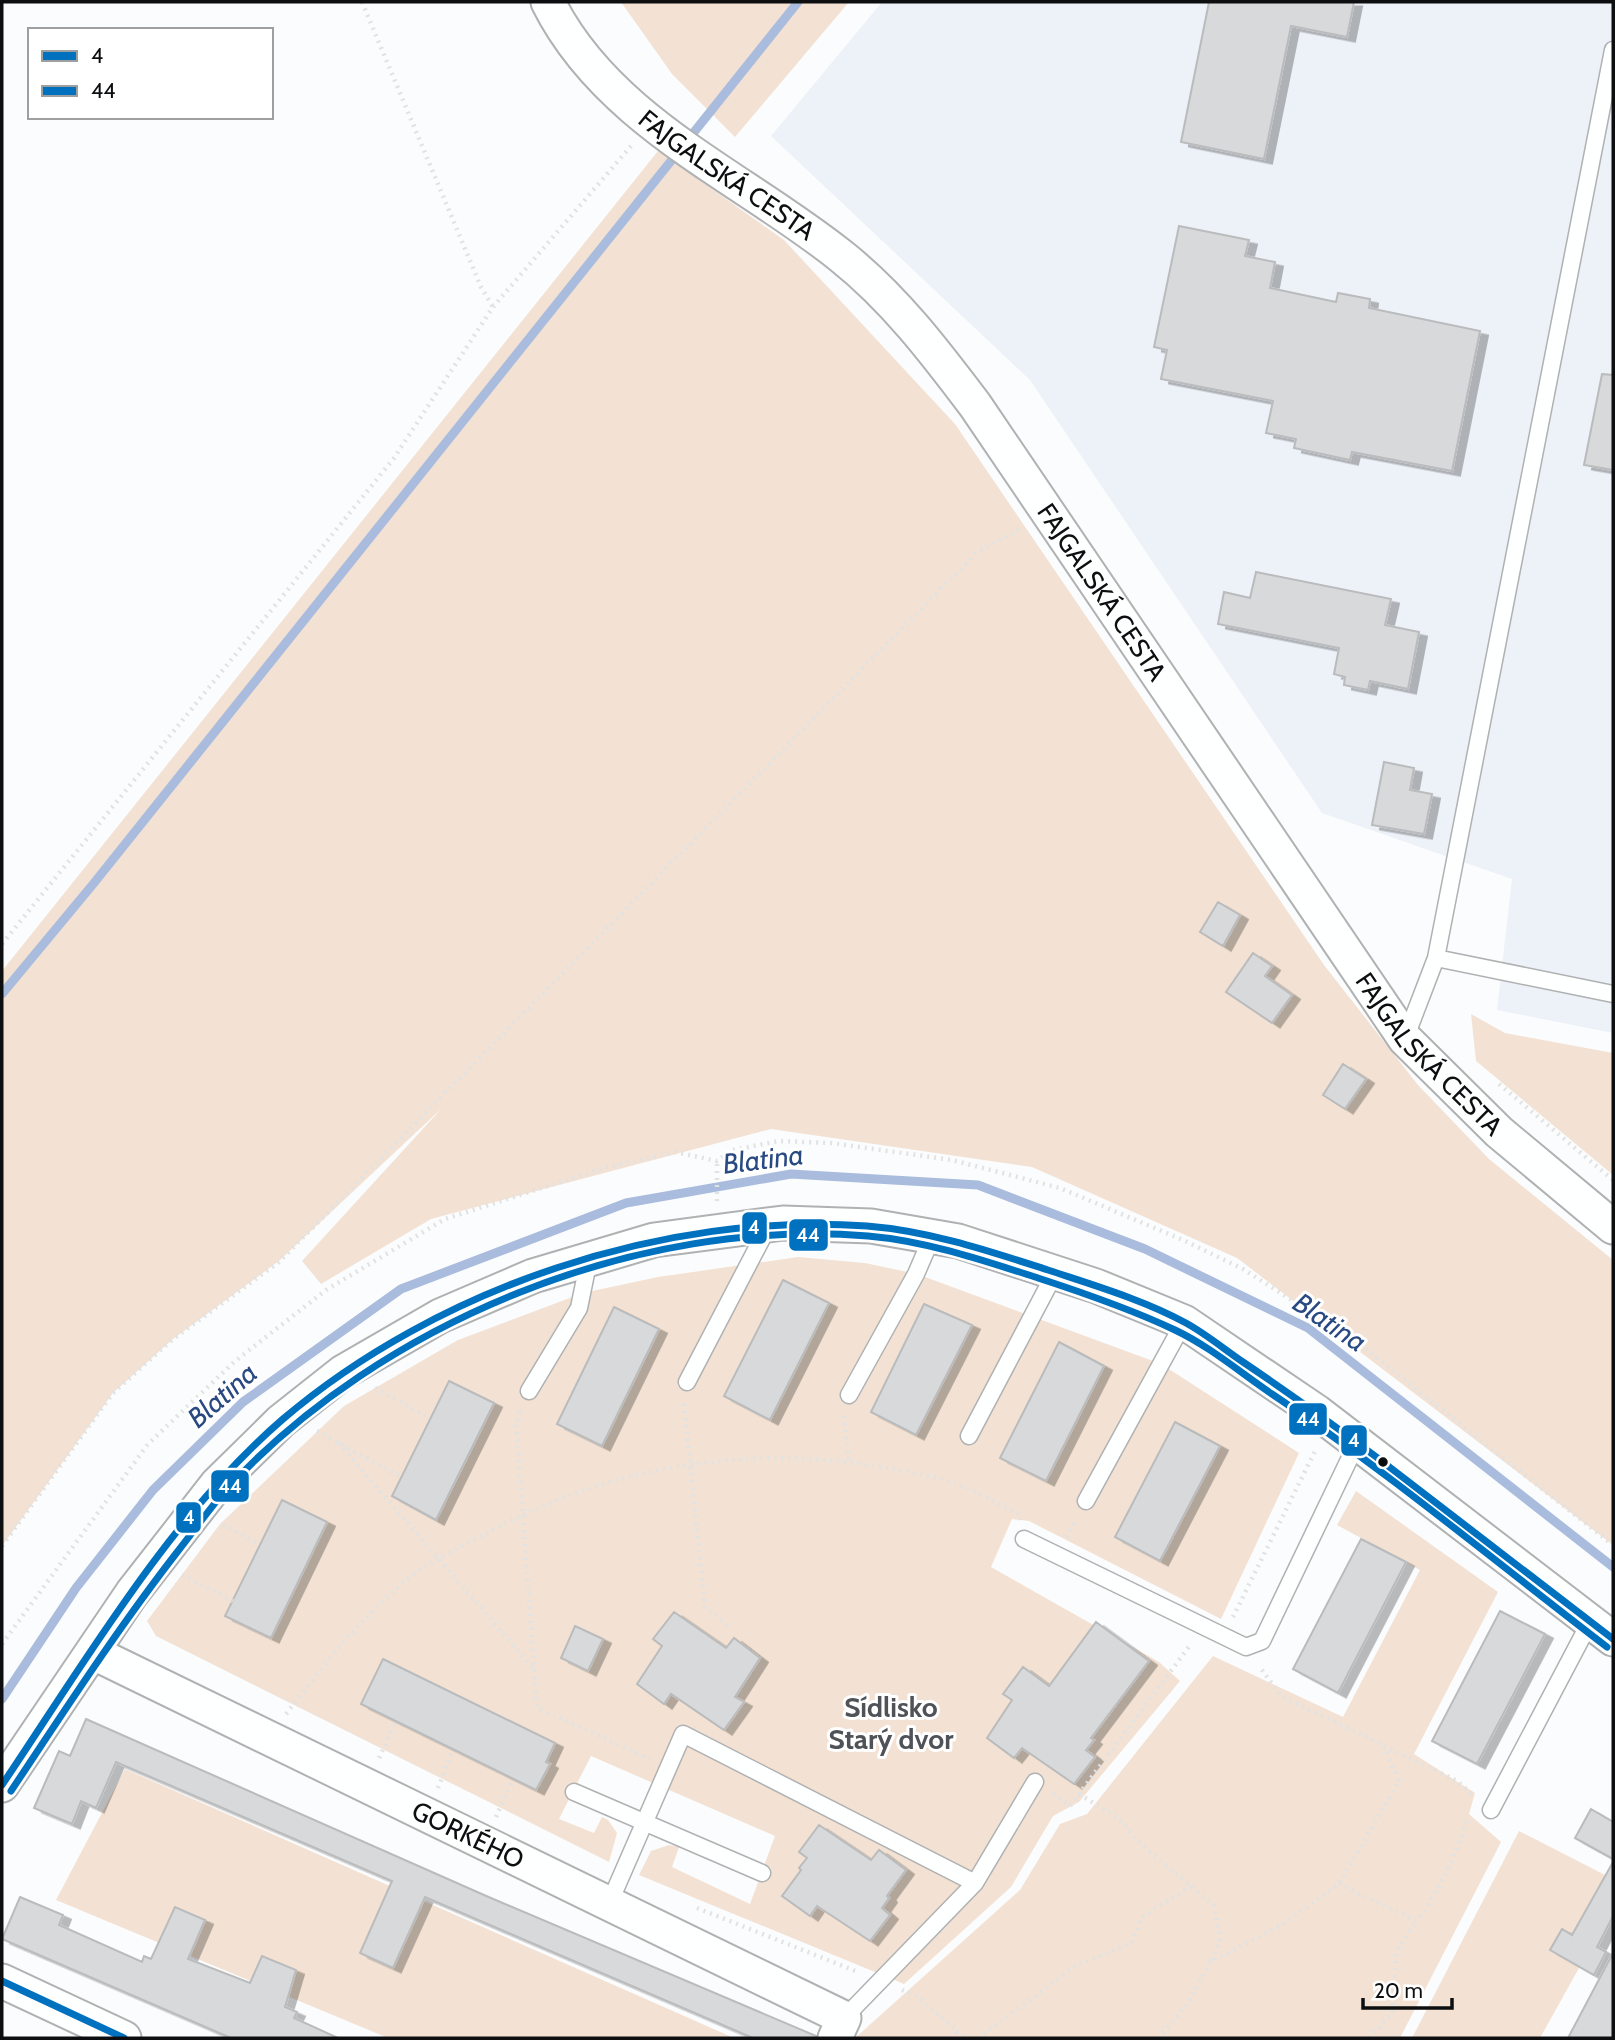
<svg xmlns="http://www.w3.org/2000/svg" width="1615" height="2040" viewBox="0 0 1615 2040" font-family="Cabin,sans-serif">
  <defs>
    <filter id="shadow"><feDropShadow dx="8" dy="4.5" stdDeviation="0" flood-color="#0004"/></filter>
  </defs>
  <rect width="100%" height="100%" fill="#fbfcfd"/>
  <path fill="#edf1f8" d="M882,2h731v1031l-116,-23 15,-131 -190,-66 -292,-433 -259,-244z"/>
  <path fill="#f3e2d3" d="M621,2h228l-114,135 -63,-63z
    M658,151l126,89 171,184 369,541 94,120 71,74 124,101v285l-376,-287 -205,-91 -261,-38 -340,90 -110,65 -19,-23 139,-152 -162,152 -106,78 -60,54 -111,153v-575z
    M1471,1014l34,19 108,20v122l-137,-114z
    M798,1257l67,6 52,11 244,90 138,89 -78,166 -192,-98 -17,-2 -21,48 168,95 21,19 -101,121 -26,14 -42,71 -107,97 -265,-109 12,-24 18,-6 10,2 -7,20 78,37 25,-68 -184,-80 -32,63 35,14 8,-16 6,3 9,13 -8,29 -453,-226 -9,-15 73,-97 124,-118 114,-66 125,-47 75,-16z
    M1356,1491l142,101 -84,162 61,39 -6,21 32,28 -101,196h-545l165,-148 40,-66 27,-10 126,-158 130,61 77,-147 -83,-45z
    M125,1769l609,269h-346l-332,-138z
    M1519,1831l94,48v28l-73,131h-128z"/>
  <g fill="none" stroke-linecap="round" stroke-linejoin="round">
    <path stroke="#a9bcdd" stroke-width="9" d="M2,994l92,-111 704,-881
      M2,1699l74,-111 77,-98 90,-88 158,-113 225,-86 165,-29 187,11 167,64 163,79 305,239"/>
  </g>
  <path fill="#d8d9db" stroke="#babbbc" stroke-width="2" filter="url(#shadow)" d="M1209,2h145l-7,35 -56,-11 -27,133 -83,-17z
    M1179,226l70,14 -4,16 30,6 -5,26 66,14 2,-9 32,6 -1,9 111,23 -28,140 -100,-19 -2,8 -56,-12 2,-9 -30,-6 7,-32 -112,-22 6,-29 -13,-3z
    M1602,374l11,1v95l-29,-5z
    M1256,572l135,27 -6,26 34,7 -11,57 -38,-8 -2,9 -24,-5 1,-8 -11,-3 5,-26 -121,-24 6,-32 26,6z
    M1384,762l30,6 -4,22 22,4 -8,40 -52,-9z
    M1218,902l22,13 -17,31 -23,-14z
    M1253,953l19,13 -7,10 27,19 -20,28 -46,-31z
    M1343,1064l23,15 -21,30 -22,-14z
    M783,1280l46,23 -59,117 -46,-24z
    M924,1304l48,21 -56,110 -45,-23z
    M614,1307l45,22 -57,117 -45,-22z
    M1059,1342l45,24 -58,115 -46,-23z
    M449,1381l45,22 -58,117 -44,-24z
    M1175,1422l45,24 -60,115 -45,-24z
    M282,1500l45,22 -56,116 -46,-22z
    M1361,1539l45,23 -68,131 -45,-24z
    M1500,1611l45,23 -68,130 -45,-23z
    M674,1612l52,36 8,-10 26,20 -25,39 9,5 -20,28 -53,-36 -7,10 -27,-20 25,-38 -9,-7z
    M1096,1622l53,39 -58,77 3,2 -8,10 9,7 -21,27 -52,-36 -8,10 -27,-20 25,-38 -9,-6 20,-27 26,19z
    M575,1626l28,13 -15,32 -27,-13z
    M383,1659l172,84 -9,19 4,2 -14,26 -175,-86z
    M86,1719l398,176 332,141v2h-63l-328,-141 -32,71 -33,-15 32,-72 -276,-119 -20,46 -15,-7 -9,23 -38,-16 25,-57 11,5z
    M1591,1809l22,13v37l-38,-21z
    M819,1825l52,35 8,-10 27,20 -19,26 2,2 -7,10 8,7 -20,26 -53,-35 -7,10 -28,-20 19,-26 -2,-2 8,-10 -8,-6z
    M1613,1862v54l-16,31 9,5 -12,23 -44,-25 12,-21 10,6z
    M20,1897l43,18 -4,10 83,37 2,-6 7,3 24,-52 30,13 -17,39 62,24 12,-27 34,14 -11,37 12,5 -3,6 44,20h-107l-229,-99z
    M1613,1953v85h-45z"/>
  <g fill="none" stroke-linecap="round" stroke-linejoin="round">
    <g stroke="#b0b1b2" stroke-width="19">
      <path id="service" d="M1436,958l177,36
        M1405,1039l31,-81 177,-908
        M687,1382l82,-157
        M529,1391l50,-83 10,-49
        M849,1395l67,-121 16,-37
        M969,1436l86,-163
        M1086,1501l98,-179
        M1024,1539l222,108 16,-6 95,-198
        M574,1792l188,81
        M1491,1810l99,-188
        M609,1904l74,-170 292,149
        M844,2018l131,-135 60,-101"/>
    </g>
    <g stroke="#b0b1b2" stroke-width="37">
      <g id="minor">
        <path id="s1" d="M548,2c59,119 193,174 293,254 53,42 94,96 134,149l430,634 94,93 114,95"/>
        <path id="s2" d="M94,1653l750,365 -9,20"/>
        <path d="M2,1785l130,-192 85,-109 64,-63 62,-49 97,-56 93,-40 121,-36 129,-17 88,3 87,15 138,45 88,36 133,90 296,227"/>
        <path d="M2,1981l122,57"/>
      </g>
    </g>
    <path stroke="#e1e2e2" stroke-width="4.5" stroke-dasharray="2 5" stroke-linecap="butt" d="M362,2l119,285 12,20
      M2,944l392,-486 99,-151 138,-161
      M1499,1084l114,96
      M717,1201v-40
      M375,1388l55,30
      M684,1404l21,203 26,22
      M520,1412l-4,11 21,285 113,51
      M844,1416l5,45
      M317,1431l85,46
      M339,1443l195,226
      M223,1525l37,19
      M1066,1537l9,-17
      M2,1546l111,-153 60,-54 106,-77 697,-709 45,-25
      M182,1575l51,26
      M1233,1617l83,-168
      M2,1644l146,-200 86,-82 92,-72 119,-71 159,-51 71,-16 42,9 16,-11 46,-9 52,2 121,17 108,28 123,52 60,29 110,70 260,206
      M286,1714c38,-49 75,-97 124,-137 20,-16 46,-28 69,-40 147,-81 299,-98 462,-58 26,6 53,23 77,34l2,7
      M1384,1746l73,35 17,15
      M379,1758l17,-37
      M438,1788l15,-39
      M1053,1794l17,12 121,-162
      M1079,1794l39,24 26,29 70,58 6,35 -9,21
      M496,1817l17,-38
      M1339,1884l78,37c23,-32 39,-66 51,-104
      M697,1908l161,64
      M902,1990l15,6 39,34 1,8
      M956,2031l12,7
      M978,2038l99,-73 54,-22 11,-26 49,-31
      M1158,2038l31,-36 21,-40 73,-38 56,-40 60,-103 -16,-36 -101,-48 -23,-31
      M1369,2038l23,-25 5,-63 19,-29"/>
    <use href="#service" stroke="#feffff" stroke-width="16"/>
    <use href="#minor" stroke="#feffff" stroke-width="33"/>
    <g stroke="#fff" stroke-width="12">
      <path id="bus-1" d="M2,1785c83,-123 168,-269 281,-366 154,-131 382,-208 584,-193 63,5 122,25 181,44 45,15 96,30 138,53 20,11 38,26 57,39 46,31 91,63 136,97 78,60 156,120 234,180
        M2,1981l122,57"/>
    </g>
    <g stroke="#fff" stroke-width="12">
      <path id="bus-2" d="M11,1791c54,-81 107,-163 167,-240 16,-20 31,-42 48,-61 155,-169 413,-273 642,-254 58,5 114,24 170,42 46,15 93,31 137,52 34,16 66,43 97,64 116,78 224,168 335,253"/>
    </g>
    <use href="#bus-1" stroke="#0071bf" stroke-width="7"/>
    <use href="#bus-2" stroke="#0071bf" stroke-width="7"/>
  </g>
  <circle fill="#0d0e10" stroke="#fff" stroke-width="2.5" cx="1383" cy="1462" r="6"/>
  <g text-anchor="middle" stroke-width="6" stroke-linejoin="round" paint-order="stroke">
    <g font-size="26" fill="#0d0e10" stroke="#fff">
      <text dy="9" stroke="none"><textPath href="#s1" startOffset="252">FAJGALSKÁ CESTA</textPath></text>
      <text dy="9" stroke="none"><textPath href="#s1" startOffset="819">FAJGALSKÁ CESTA</textPath></text>
      <text dy="9" stroke="none"><textPath href="#s1" startOffset="1386">FAJGALSKÁ CESTA</textPath></text>
      <text dy="9" stroke="none"><textPath href="#s2" startOffset="416">GORKÉHO</textPath></text>
    </g>
    <g font-size="28" font-style="italic" fill="#294983" stroke="#fff">
      <text transform="translate(763 1159) rotate(-7)" y="10">Blatina</text>
      <text transform="translate(1330 1322) rotate(34)" y="10">Blatina</text>
      <text transform="translate(222 1395) rotate(-41)" y="10">Blatina</text>
    </g>
    <g font-size="28" font-weight="bold" fill="#4f5256" stroke="#fff">
      <text x="891" y="1717">Sídlisko<tspan x="891" dy="32">Starý dvor</tspan></text>
    </g>
  </g>
  <g stroke="#fff" stroke-width="2.5">
    <rect x="741" y="1211" width="27" height="34" rx="7" fill="#0071bf"/>
    <rect x="788" y="1218" width="41" height="34" rx="7" fill="#0071bf"/>
    <rect x="1288" y="1402" width="40" height="34" rx="7" fill="#0071bf"/>
    <rect x="1340" y="1424" width="28" height="33" rx="7" fill="#0071bf"/>
    <rect x="210" y="1469" width="40" height="34" rx="7" fill="#0071bf"/>
    <rect x="175" y="1501" width="27" height="33" rx="7" fill="#0071bf"/>
  </g>
  <g font-size="19" text-anchor="middle" font-weight="bold" fill="#fff">
    <text x="754" y="1234">4</text>
    <text x="808" y="1242">44</text>
    <text x="1308" y="1426">44</text>
    <text x="1354" y="1447">4</text>
    <text x="230" y="1493">44</text>
    <text x="189" y="1524">4</text>
  </g>
  <rect width="1615" height="2040" fill="none" stroke="#0d0e10" stroke-width="7"/>
  <rect x="28" y="28" width="245" height="91" fill="#ffffff" stroke="#9e9f9f" stroke-width="2"/>
  <rect x="42" y="51" width="35" height="10" fill="#0071bf" stroke="#9e9f9f" stroke-width="2"/>
  <text x="91" y="63" font-size="21" fill="#0d0e10">4</text>
  <rect x="42" y="86" width="35" height="10" fill="#0071bf" stroke="#9e9f9f" stroke-width="2"/>
  <text x="91" y="98" font-size="21" fill="#0d0e10">44</text>
  <path d="M1363 1998v10h89v-10" fill="none" stroke="#0d0e10" stroke-width="3.5"/>
  <text x="1374" y="1998" font-size="21" fill="#0d0e10" stroke="#ffffff" stroke-width="5" paint-order="stroke">20 m</text>
</svg>
